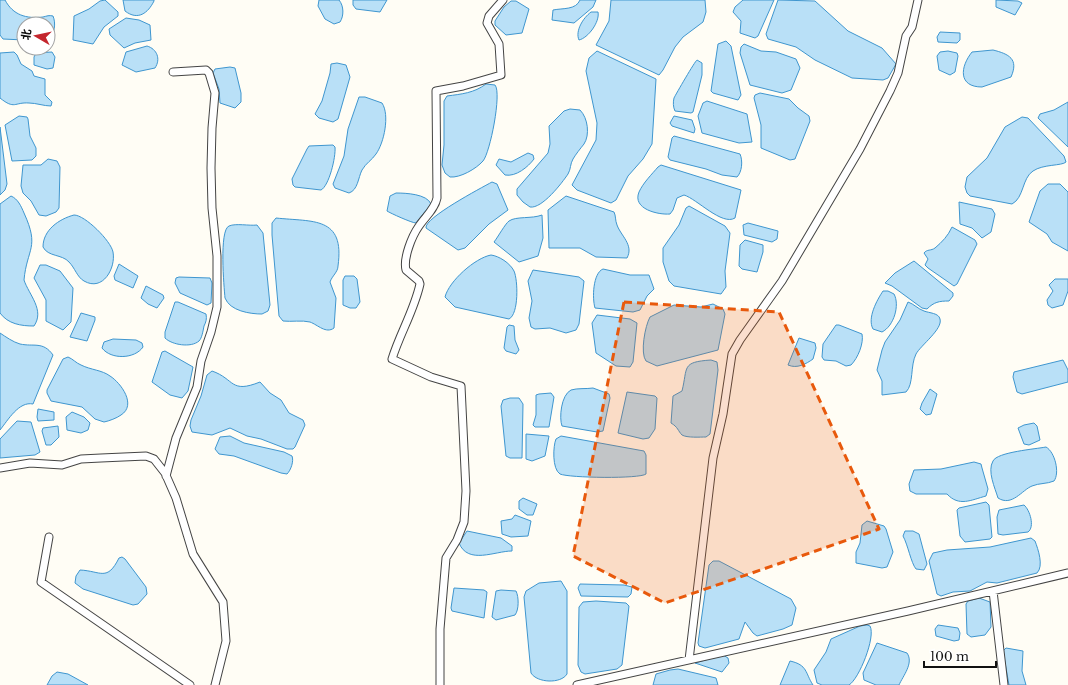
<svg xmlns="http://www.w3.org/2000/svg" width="1068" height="685" viewBox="0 0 1068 685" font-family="'Libre Baskerville','Noto Sans SC',serif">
  <rect width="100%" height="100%" fill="#fffdf5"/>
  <path fill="#b9e0f7" stroke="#3f96cf" d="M0,0h5c8,15 21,19 38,17 4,-1 6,-2 10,-1 3,7 2,18 -5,24v-16h-24v16l-21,-1 -3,-4z
    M105,0l13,12v4l-14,11 -11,17 -20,-4 1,-24 15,-7 11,-8z
    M123,0h31v1c-6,12 -16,20 -29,10z
    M319,0h20c5,6 5,16 1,22l-6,2 -9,-5 -7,-13z
    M353,0h34l-7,12 -24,-3 -3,-4z
    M580,0h16l-3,7 -19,16 -22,-3 1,-10c10,-2 23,0 27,-10z
    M611,0h94l1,12 -3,10 -20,15 -8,10 -12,23 -4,5 -63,-30 13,-24z
    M743,0h31l-16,36 -3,2 -15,-5 1,-12 -8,-9 2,-5z
    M778,0l37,1 33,30 34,17 14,16 -8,14 -5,2 -31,-2 -37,-18 -19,-13 -28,-8 -2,-5z
    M996,0l22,1 4,2 -7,12 -19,-8z
    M511,1h5l13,8 -7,24 -16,2 -11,-10v-4l9,-14z
    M591,12h7c2,10 -10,26 -19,28 -4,-9 4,-22 12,-28z
    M126,18l13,2 11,5 1,15 -16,3 -11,5 -14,-13 -1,-6z
    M940,32l20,1v7l-3,3 -19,-1 -1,-5z
    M726,41l5,5 10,49 -3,5 -25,-7 -2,-2 7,-47z
    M744,44l17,7 15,1 20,7 4,9 -9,22 -9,3 -32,-8 -10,-32 1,-6z
    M147,46c10,3 14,13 8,22l-19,4 -14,-7 4,-13z
    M993,50c16,4 26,9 18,27l-29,10c-24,0 -22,-20 -10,-35z
    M597,51l59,28 -4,65 -9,15 -15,17 -12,24 -5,3 -34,-13 -5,-5 24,-45 1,-17 -11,-52 3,-13z
    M948,51l9,2 1,3 -3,16 -5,3 -11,-5 -2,-14 3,-4z
    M14,52l3,3 4,9 11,7 2,5 11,3v16l7,7 -1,4c-7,0 -15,-3 -22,-3 -15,-1 -14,7 -29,-5v-45z
    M52,52l3,5 -2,11 -6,1 -13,-4v-8l2,-4z
    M697,60l5,3v12l-9,37 -2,1 -16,-2c-2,-4 -2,-9 -1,-13 2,-4 21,-37 23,-38z
    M337,63l9,2 4,12 -12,42 -5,3 -14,-4 -4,-4 7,-13 8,-28 1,-9z
    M230,67l5,1 6,25v9l-6,6 -15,-5 -1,-14 -6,-16 2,-4z
    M486,84l9,1c7,8 -5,68 -12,76 -7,8 -23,17 -33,16l-5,-4 -3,-8 2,-20v-44l3,-5c15,-2 27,-3 39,-12z
    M760,93l29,6 9,9 11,8 1,5 -15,38 -5,1 -29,-12v-23l-7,-27 1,-3z
    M359,97h6l17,6c8,12 2,40 -6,51 -4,6 -10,9 -14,16 -4,8 -4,20 -13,23l-14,-5 -2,-4 11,-28 4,-27z
    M707,101l40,13 5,28 -13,1 -37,-10 -4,-17 5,-13z
    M1068,102v45l-30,-29 2,-4 14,-4z
    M570,109l10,1c8,8 10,25 4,34 -4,5 -8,10 -11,15 -3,5 -2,10 -5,15 -6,9 -26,35 -38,33l-7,-5 -6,-7v-6l31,-36 2,-9 -1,-18 15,-15z
    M19,116l8,1 1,2 2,17 6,12v8l-4,4 -20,1 -7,-36z
    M674,116l18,4 3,9 -1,4 -22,-7 -2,-3z
    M1022,117l6,1 36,38 2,6c-4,4 -23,2 -33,9 -11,7 -9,27 -21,33l-42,-8 -3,-3 -2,-6 2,-10 20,-19 18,-31z
    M0,127l7,57 -2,6 -5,5z
    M674,136l66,18c3,7 2,18 -3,23l-15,-2 -16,-6 -36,-9 -2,-3 4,-19z
    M333,145l2,2c1,10 -6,39 -14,43l-26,-3 -2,-2 -1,-6 15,-30 2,-3z
    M528,153l5,2 1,4c-6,8 -18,18 -29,16l-9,-10 3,-6 12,3z
    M48,159l9,2 3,6 -1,41 -3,4 -10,4 -7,-1 -8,-14 -8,-8 -2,-7 2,-21h18z
    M661,165l80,25 -6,28c-13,8 -38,-19 -51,-23l-7,3 -4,12 -3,4c-12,1 -38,-5 -31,-22 4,-9 13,-18 19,-25z
    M492,182l5,2 11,26 -19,14 -24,24 -7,2 -32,-22c-2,-10 55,-40 66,-46z
    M1048,184h12l8,8v59l-16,-9 -5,-8 -18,-12 11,-31z
    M396,193c10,0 31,1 35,11l-15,19c-4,0 -26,-10 -29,-12l3,-15z
    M11,196c7,3 10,10 13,17 16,35 3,35 0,67 5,15 21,30 10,46 -13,0 -26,-2 -34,-13v-109z
    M566,196l48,16c2,4 1,8 3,13 4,11 17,20 10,33l-31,-1 -16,-9h-31l-1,-38z
    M959,202l33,7 3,5 -4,18 -9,6 -10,-10 -12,-4z
    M689,206l36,20 5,7 -5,38 1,16 -5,7 -47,-8 -5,-5 -6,-19v-14l16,-23 7,-17z
    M74,215c11,0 37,26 39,37 3,16 -10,40 -29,29 -7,-4 -9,-13 -15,-19 -7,-8 -21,-5 -26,-15 0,-17 16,-28 31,-32z
    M542,215l1,23 -5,18 -19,6 -25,-20c4,-5 11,-18 15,-21 7,-5 23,-2 33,-6z
    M276,218c37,4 69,-2 62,48 0,6 -6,10 -8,16l6,16 -2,30c-8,6 -16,-3 -24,-6 -8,-2 -19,0 -27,-1l-4,-5 -7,-81v-12z
    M748,223l30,8 -1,8 -5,3 -28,-7 -1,-10z
    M257,225l6,8 7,72 -2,6 -6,3c-12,0 -32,-3 -37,-16 -1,-11 -6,-68 4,-72 7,-3 20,0 28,-1z
    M952,227l23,13 2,4 -20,40 -3,2 -26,-18 -3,-3 3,-6 -4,-6c3,-4 7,-2 11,-5 7,-6 13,-12 17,-21z
    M745,240l18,5v7l-6,20 -15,-3 -3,-3 1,-21z
    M491,255c8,1 19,8 23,16 4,9 5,43 -5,48l-54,-12 -10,-10c4,-16 30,-39 46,-42z
    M914,261l39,32v3l-4,5c-10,0 -15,1 -22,8l-5,-1 -30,-22 -7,-3 10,-10z
    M119,264l19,12 -5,12 -18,-8 -1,-4z
    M40,265h6l14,6 13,17 -2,34 -8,8 -17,-9v-21l-12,-22z
    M603,269l27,6h19l5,14 -7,7 -7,14 -7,2 -38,-4c-3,-10 -2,-35 8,-39z
    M533,270l46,7 5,4 -5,43 -3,6 -10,3 -16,-5 -15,1 -4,-2 -2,-9 3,-17 -4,-20z
    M345,276h9l3,3 3,23 -4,6h-6l-7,-3v-25z
    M179,277l31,1 2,5 -1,20 -4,2 -27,-12 -5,-10 1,-5z
    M1055,279h13v12l-5,14 -11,3 -4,-3 -1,-5 6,-9 -4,-6z
    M146,286l17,9 1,3 -7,10 -9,-4 -7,-6z
    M883,291h5l6,3c6,11 0,32 -12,38l-9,-3c-6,-11 4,-29 10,-38z
    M175,302h3l28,12c1,5 0,8 -2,12 -1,5 -2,12 -5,15 -8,7 -27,4 -34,-3v-6z
    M908,302c6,2 10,7 16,9 5,2 15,2 16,8 3,10 -19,26 -24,35 -6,12 -2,30 -10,38l-24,3v-14l-5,-11 5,-20 3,-8 15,-22z
    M713,304l10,5 2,5 -7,36 -61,16 -11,-5c-6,-8 -1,-35 4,-44l24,-12 27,2z
    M81,313l14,4v3l-8,21 -17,-4z
    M597,315l33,4 7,4 -4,39 -3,5 -14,-1 -20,-13 -4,-30z
    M509,325l5,1 1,14 4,10 -3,4 -10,-3 -2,-3 3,-21z
    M836,325h3l23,9c2,9 -4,24 -11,31l-5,1 -10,-5 -12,-1 -2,-3 1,-13z
    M0,333c6,4 13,9 20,11 14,3 23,-3 33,11l-20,49c-14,-3 -25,16 -33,26z
    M799,338l16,5 1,5 -3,11c-7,5 -16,10 -25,6z
    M113,339l23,1 6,3 1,4c-8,12 -32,13 -41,1l2,-6z
    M165,351l28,16 -5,24 -6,7 -12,-3 -18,-13 10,-30z
    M68,357c5,2 8,6 13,8 10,5 21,5 29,11 11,7 27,29 11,39 -4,3 -12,6 -17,7l-9,-3 -13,-12 -31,-6 -4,-8v-3l16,-31z
    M711,360l6,2 1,8 -8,64 -4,3c-6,0 -19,1 -24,-2 -4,-4 -4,-8 -11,-12l2,-27 9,-5c6,-24 -1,-29 29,-31z
    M1063,360l5,10v12l-46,12 -5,-2 -4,-15 1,-5z
    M212,371c23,8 18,23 48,11l10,11 11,7 8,13 14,7 2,5 -10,22 -2,2h-6l-26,-10 -14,-3 -17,-8 -18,7 -20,-3 -2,-6 1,-6 10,-24 6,-21z
    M593,388l16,6 1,4 -7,33 -6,1 -35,-6c-3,-8 -1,-31 9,-36 6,-2 16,-1 22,-2z
    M930,389l7,5 -6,20 -5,1 -6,-6 2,-6z
    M627,392l28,4 2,2 -2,31 -6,9 -6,1 -25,-6z
    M551,393l3,4 -5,30h-14l-2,-2 3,-10v-20l3,-1z
    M510,398h9l4,6 -1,54h-12l-4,-2 -5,-50 2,-6z
    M38,409l16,3v8l-16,1 -1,-4z
    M72,412l12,5 6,6 -2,7 -7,3 -14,-3 -1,-13z
    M17,421l14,1 9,30 -5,3 -35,3v-19z
    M1034,423l3,3 3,14 -11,5 -5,-1 -6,-16 6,-3z
    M58,426l1,11 -8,8h-5l-4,-14 1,-3z
    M526,434l23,2 -4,20 -13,5 -6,-2z
    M230,436l14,7 40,9 8,4c2,5 -1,14 -5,18l-6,-1 -47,-17 -15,-2 -4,-5 5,-12z
    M561,436l83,15 2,4v19c-6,5 -77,4 -86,0 -8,-5 -7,-28 -4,-35z
    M1046,447c9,5 14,26 8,34 -7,3 -15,2 -22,5 -10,4 -20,21 -34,12 -3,-10 -11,-27 -5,-37 4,-9 43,-12 53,-14z
    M974,462l7,2 1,4 6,21 -2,7c-15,4 -27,11 -39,-2h-31l-6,-3 -1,-7 5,-14 27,-1z
    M523,498l14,6 -4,11h-6l-8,-6v-8z
    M986,502l3,3 3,32 -2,2 -25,3 -5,-6 -3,-26 2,-2z
    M1024,505c6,5 11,22 4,27l-25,3 -5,-1 -1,-17 2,-7z
    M515,515l16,6 -3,15 -17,1 -9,-3 -1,-13 11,-2z
    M867,521l17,5 2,3 7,23 -6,15 -5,1 -26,-5v-11l4,-9 2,-18z
    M467,531l34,7 11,8v5c-17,0 -44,14 -53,-8z
    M905,531h8l6,3 8,30 -3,6 -8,-1c-5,-6 -8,-24 -13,-33z
    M1031,538l4,3c3,8 9,25 2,32l-40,10 -10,-1 -17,9 -17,1 -12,4 -4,-2 -8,-33 4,-8 14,-3 43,-3z
    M122,557l3,2 21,28 1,7 -9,10 -5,1 -50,-16 -8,-6 1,-7 4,-6c21,1 27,12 39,-12z
    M713,561h6l72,38 5,9 -4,17 -9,4 -26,7 -4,-3 -8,-11 -6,17 -34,9 -6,-2 -1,-3 11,-78z
    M561,581l6,10v83c-6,10 -30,9 -36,-1l-7,-76 2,-6 13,-8z
    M580,584l44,1 8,2 -1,7 -3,3 -47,-1 -3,-8z
    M454,588l30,2 3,2 -3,26 -32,-7 -1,-3z
    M501,590l15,1c3,6 3,19 -1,24l-19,5 -4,-3 4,-26z
    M979,598l11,4 1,25 -6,8 -14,2 -4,-3 -1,-30 2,-3z
    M596,601l30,2 3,3 -7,59 -5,4 -32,5 -4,-2 -3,-7 1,-58 4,-5z
    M867,625l3,1c6,11 -11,53 -21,59h-27l-5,-2 -3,-13 12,-18 5,-13 29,-13z
    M938,625l20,3 2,5 -1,7 -5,1 -18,-5 -1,-7z
    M877,643l30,10c7,10 -4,23 -8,32h-23l-12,-5 -1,-7z
    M1006,648l17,3 -1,20 4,14h-17l-6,-34z
    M723,655l5,3 1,5 -7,9 -27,-9z
    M790,661c18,4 15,12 23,24h-33z
    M678,669l38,9 2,7h-65l3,-11 14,-4z
    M57,672l11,2 20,11h-41l5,-9z"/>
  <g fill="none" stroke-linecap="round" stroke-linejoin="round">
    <g stroke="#444" stroke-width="9">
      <path id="minor" d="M0,468l30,-5 32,2 19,-6 20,-1 45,-2 8,3 11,14 11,25 17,56 30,48 3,39 -11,44
        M166,476l10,-38 21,-51 4,-26 10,-29 6,-25v-51l-5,-48 -1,-40 1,-40 3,-35 -6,-20 -3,-3 -33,2
        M49,537l-8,45 149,103
        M993,591l11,94
        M689,660l24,-202 10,-44 9,-60 8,-14 42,-59 78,-132 30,-58 8,-18 8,-37 6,-9 6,-27
        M440,685v-56l6,-71 11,-18 7,-18 2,-31 -5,-105 -30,-9 -39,-18c8,-26 22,-48 28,-75l-1,-3 -13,-11c-3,-12 6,-34 13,-44 6,-9 16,-17 18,-28l-1,-107 27,-5 38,-11 -2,-31 -12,-21 2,-7 14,-16
        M577,685l331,-74 160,-38"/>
    </g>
    <use href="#minor" stroke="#fff" stroke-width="7"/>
  </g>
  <path fill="#e8590c" fill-opacity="0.2" stroke="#e8590c" stroke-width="3" stroke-dasharray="8 5" stroke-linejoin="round" d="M624,302l155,10 100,217 -214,74 -92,-47z"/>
  <g transform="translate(36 36) rotate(279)"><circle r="19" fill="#ffffff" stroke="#a0a0a0"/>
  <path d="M0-3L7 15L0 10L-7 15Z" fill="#c4262e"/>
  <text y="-6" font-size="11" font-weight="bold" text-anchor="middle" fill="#111111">北</text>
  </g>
  <path d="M924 661v6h72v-6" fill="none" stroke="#111111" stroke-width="2"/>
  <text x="930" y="661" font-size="12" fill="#111111" stroke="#ffffff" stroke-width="3" paint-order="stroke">100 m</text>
</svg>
